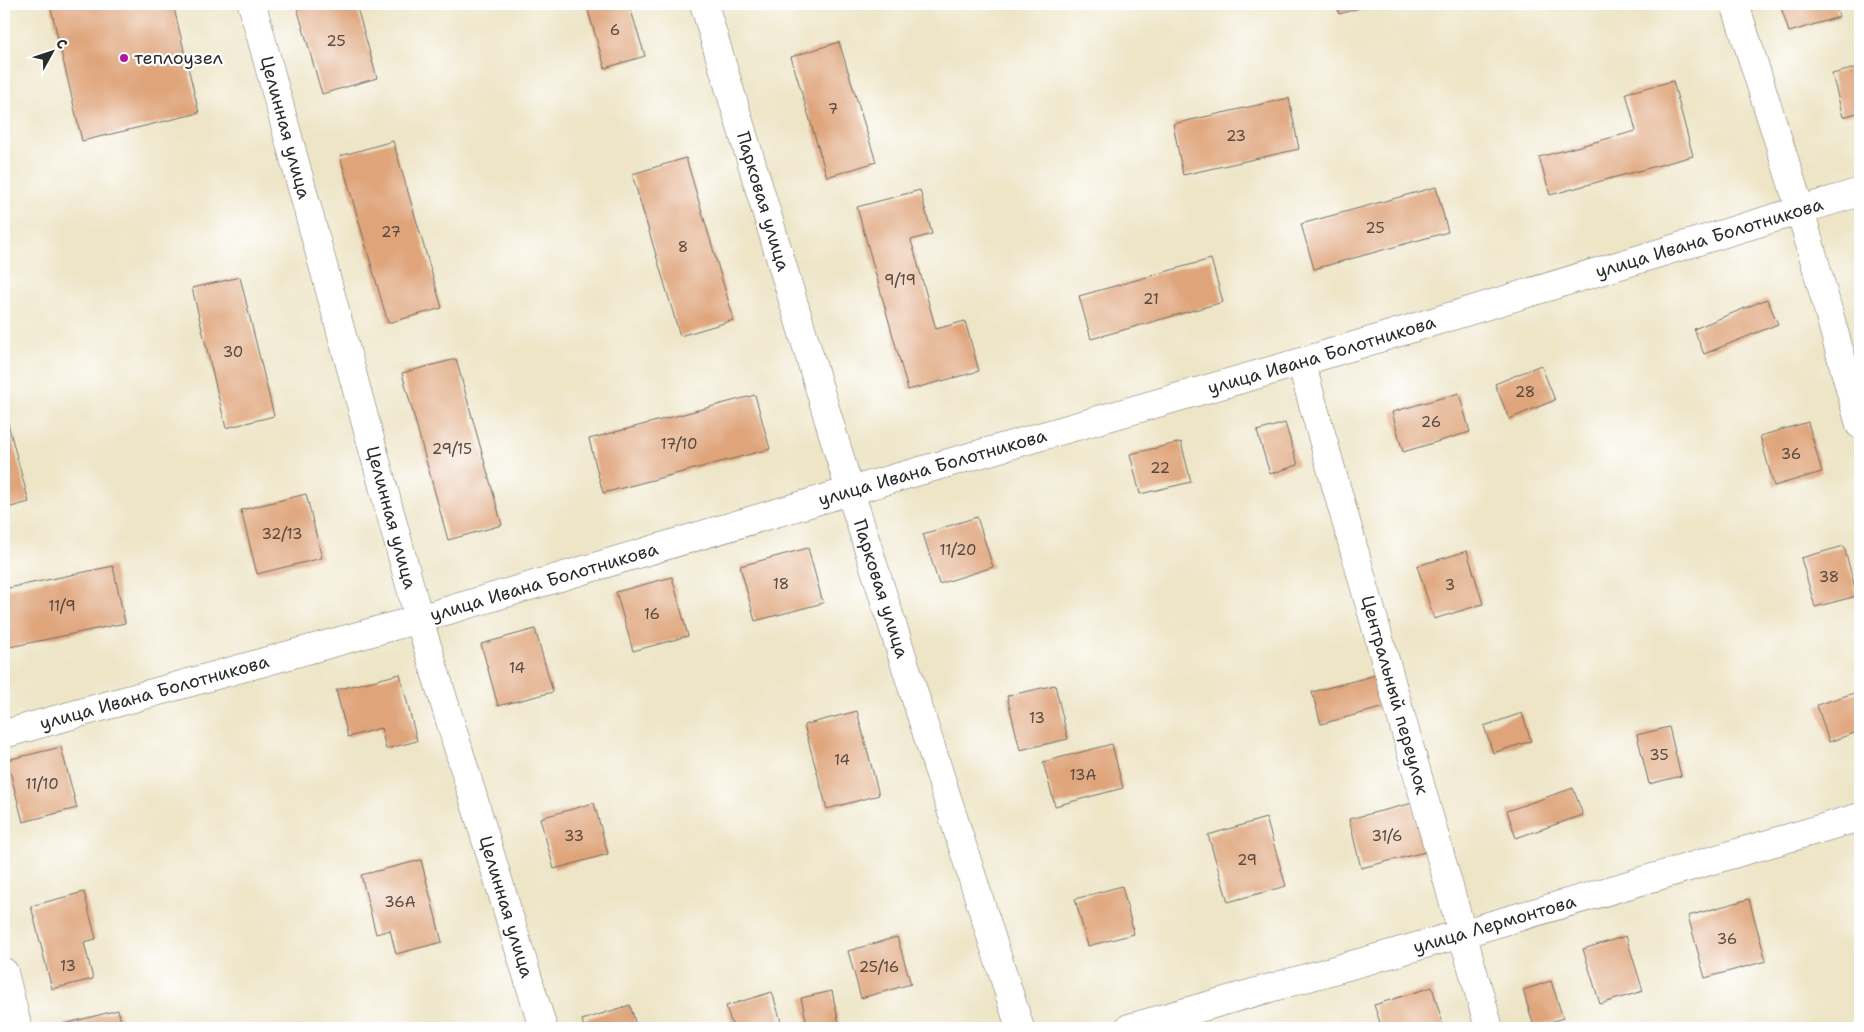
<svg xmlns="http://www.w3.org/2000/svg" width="1864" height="1032" viewBox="0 0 1864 1032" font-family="'Shantell Sans',sans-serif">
  <rect width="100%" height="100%" fill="#fff"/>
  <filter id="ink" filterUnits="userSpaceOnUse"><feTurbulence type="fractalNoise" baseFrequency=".02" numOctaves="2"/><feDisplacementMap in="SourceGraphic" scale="10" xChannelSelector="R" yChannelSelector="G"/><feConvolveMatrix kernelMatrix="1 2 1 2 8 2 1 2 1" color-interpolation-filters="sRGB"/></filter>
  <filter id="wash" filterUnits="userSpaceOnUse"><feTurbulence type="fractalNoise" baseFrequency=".0096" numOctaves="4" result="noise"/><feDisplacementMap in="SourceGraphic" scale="20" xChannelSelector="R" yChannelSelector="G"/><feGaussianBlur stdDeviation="1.12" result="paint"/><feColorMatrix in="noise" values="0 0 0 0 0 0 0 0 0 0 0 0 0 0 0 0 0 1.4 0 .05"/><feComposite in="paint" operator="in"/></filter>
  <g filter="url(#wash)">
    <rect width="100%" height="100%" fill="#eee5c7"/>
    <g id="blocks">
      <path fill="#dfa47a" d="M50,4h123l26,109 -117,28z
        M296,4h60l21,74 -55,16z
        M586,4h43l16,52 -40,12z
        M1337,4h37l-35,10z
        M1780,4h55l4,13 -50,15z
        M839,42l37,120 -49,15 -36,-120z
        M1860,67v45l-17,5 -11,-43z
        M1673,81l20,75 -143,39 -11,-38 97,-26 -10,-38z
        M1289,98l10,51 -116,26 -10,-51z
        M393,141l49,167 -54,15 -48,-167z
        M686,158l48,162 -54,16 -48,-162z
        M1436,187l12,45 -134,37 -13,-45z
        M920,190l12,44 -21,6 25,89 29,-8 14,50 -71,19 -51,-183z
        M1211,259l12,43 -132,37 -12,-43z
        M240,277l34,139 -48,12 -34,-140z
        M1767,299l11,25 -74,30 -10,-25z
        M456,359l46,166 -54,15 -46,-167z
        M1541,365l14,35 -46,19 -14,-35z
        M1459,393l11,39 -67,20 -11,-40z
        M755,395l15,54 -167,44 -14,-54z
        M4,409l25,93 -25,7z
        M1808,422l14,50 -48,14 -14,-50z
        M1285,423l13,42 -28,9 -13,-43z
        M1181,442l10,40 -51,12 -10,-40z
        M306,494l16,64 -65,16 -16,-64z
        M977,517l16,50 -54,17 -16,-50z
        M1844,546l13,50 -42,11 -14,-49z
        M808,548l15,55 -68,18 -15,-55z
        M1467,551l16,53 -49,15 -17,-53z
        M113,566l12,57 -120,25 -1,-59z
        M672,577l16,59 -55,15 -17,-59z
        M535,629l18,63 -55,14 -17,-62z
        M400,674l17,67 -31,8 -5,-21 -33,9 -12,-47z
        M1376,675l9,32 -64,17 -9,-32z
        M1055,685l13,54 -48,11 -13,-54z
        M1860,691v40l-31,11 -12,-37z
        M857,711l22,84 -52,14 -23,-84z
        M1522,713l9,28 -38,12 -9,-27z
        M1669,727l12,49 -32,8 -12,-49z
        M1112,744l11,44 -68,18 -12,-44z
        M61,747l16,61 -54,14 -16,-62z
        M1573,788l10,27 -67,23 -9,-27z
        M594,803l14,51 -54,15 -14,-51z
        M1413,803l12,49 -64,16 -12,-49z
        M1266,818l20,68 -58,16 -20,-67z
        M421,860l21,82 -46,12 -6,-24 -14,4 -15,-59z
        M1122,886l12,48 -46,12 -13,-47z
        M84,892l12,47 -12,3 9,37 -41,10 -21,-83z
        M1749,899l17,62 -61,17 -17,-62z
        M1626,936l17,55 -43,13 -17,-55z
        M897,937l14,47 -50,14 -13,-47z
        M1551,981l12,37 -29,9 -11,-37z
        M1432,987l12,41h-62l-8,-23z
        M832,991l8,37h-32l-7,-30z
        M772,992l11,36h-50l-7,-22z
        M630,1005l7,23h-53l-2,-8z
        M118,1010l5,18h-58l-1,-4z"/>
    </g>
  </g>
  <g filter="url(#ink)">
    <use href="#blocks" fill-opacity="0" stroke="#6f6c62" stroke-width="1"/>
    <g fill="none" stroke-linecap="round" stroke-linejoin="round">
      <g stroke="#6f6c62" stroke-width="29">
        <g id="street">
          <path id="s1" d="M252,4l167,615 124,409"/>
          <path id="s2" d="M704,4l146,487 170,537"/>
          <path d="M1735,4l65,205 60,216"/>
          <path id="s3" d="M1301,362l188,666"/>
          <path id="s4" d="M4,734l415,-115 431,-128 451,-129 559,-170"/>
          <path d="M4,972l14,56"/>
          <path id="s5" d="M1129,1028l332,-94 399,-117"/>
        </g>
      </g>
      <use href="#street" stroke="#fff" stroke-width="28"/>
    </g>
  </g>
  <circle fill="#b5179e" stroke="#fff" stroke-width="2" cx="124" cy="58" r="5"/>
  <g text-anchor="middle" stroke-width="4.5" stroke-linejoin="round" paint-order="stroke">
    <g font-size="15" fill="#58493f">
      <text x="615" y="35">6</text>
      <text x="336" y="46">25</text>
      <text x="833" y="114">7</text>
      <text x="1236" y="141">23</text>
      <text x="1375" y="233">25</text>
      <text x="391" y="237">27</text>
      <text x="683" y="252">8</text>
      <text x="900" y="285">9/19</text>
      <text x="1151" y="304">21</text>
      <text x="233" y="357">30</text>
      <text x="1525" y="397">28</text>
      <text x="1431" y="427">26</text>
      <text x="679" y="449">17/10</text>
      <text x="452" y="454">29/15</text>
      <text x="1791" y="459">36</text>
      <text x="1160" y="473">22</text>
      <text x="282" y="539">32/13</text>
      <text x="958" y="555">11/20</text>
      <text x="1829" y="582">38</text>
      <text x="781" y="589">18</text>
      <text x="1450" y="590">3</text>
      <text x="62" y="611">11/9</text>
      <text x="652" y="619">16</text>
      <text x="517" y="673">14</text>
      <text x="1037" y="723">13</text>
      <text x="1659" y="760">35</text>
      <text x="842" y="765">14</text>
      <text x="1083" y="780">13А</text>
      <text x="42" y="789">11/10</text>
      <text x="574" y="841">33</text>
      <text x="1387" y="841">31/6</text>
      <text x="1247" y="865">29</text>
      <text x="400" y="907">36А</text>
      <text x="1727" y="944">36</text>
      <text x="68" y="971">13</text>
      <text x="879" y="972">25/16</text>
    </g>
    <g font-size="18" fill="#2b2b2b" stroke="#fff" text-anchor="start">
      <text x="134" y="64">теплоузел</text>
    </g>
    <g font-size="18" fill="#2b2b2b" stroke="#fff">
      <text dy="6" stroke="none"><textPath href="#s1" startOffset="128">Целинная улица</textPath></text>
      <text dy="6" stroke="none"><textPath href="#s2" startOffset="206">Парковая улица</textPath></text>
      <text dy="6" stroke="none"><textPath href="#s4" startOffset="1776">улица Ивана Болотникова</textPath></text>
      <text dy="6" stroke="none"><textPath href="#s4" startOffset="1371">улица Ивана Болотникова</textPath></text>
      <text dy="6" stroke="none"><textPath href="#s4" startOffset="966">улица Ивана Болотникова</textPath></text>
      <text dy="6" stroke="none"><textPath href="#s1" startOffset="532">Целинная улица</textPath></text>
      <text dy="6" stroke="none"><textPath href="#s4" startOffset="561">улица Ивана Болотникова</textPath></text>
      <text dy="6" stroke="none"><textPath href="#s2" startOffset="611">Парковая улица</textPath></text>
      <text dy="6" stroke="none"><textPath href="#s4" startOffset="156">улица Ивана Болотникова</textPath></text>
      <text dy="6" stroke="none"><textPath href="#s3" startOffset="346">Центральный переулок</textPath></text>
      <text dy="6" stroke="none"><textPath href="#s1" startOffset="938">Целинная улица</textPath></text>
      <text dy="6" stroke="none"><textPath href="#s5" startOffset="380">улица Лермонтова</textPath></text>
    </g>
  </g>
  <rect width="1864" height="1032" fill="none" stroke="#fff" stroke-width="20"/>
  <g transform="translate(52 52) rotate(50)" stroke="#ffffff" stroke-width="4" paint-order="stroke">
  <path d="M0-4L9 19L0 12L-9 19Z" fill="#2b2b2b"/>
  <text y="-8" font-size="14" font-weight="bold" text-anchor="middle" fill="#2b2b2b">С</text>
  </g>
</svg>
